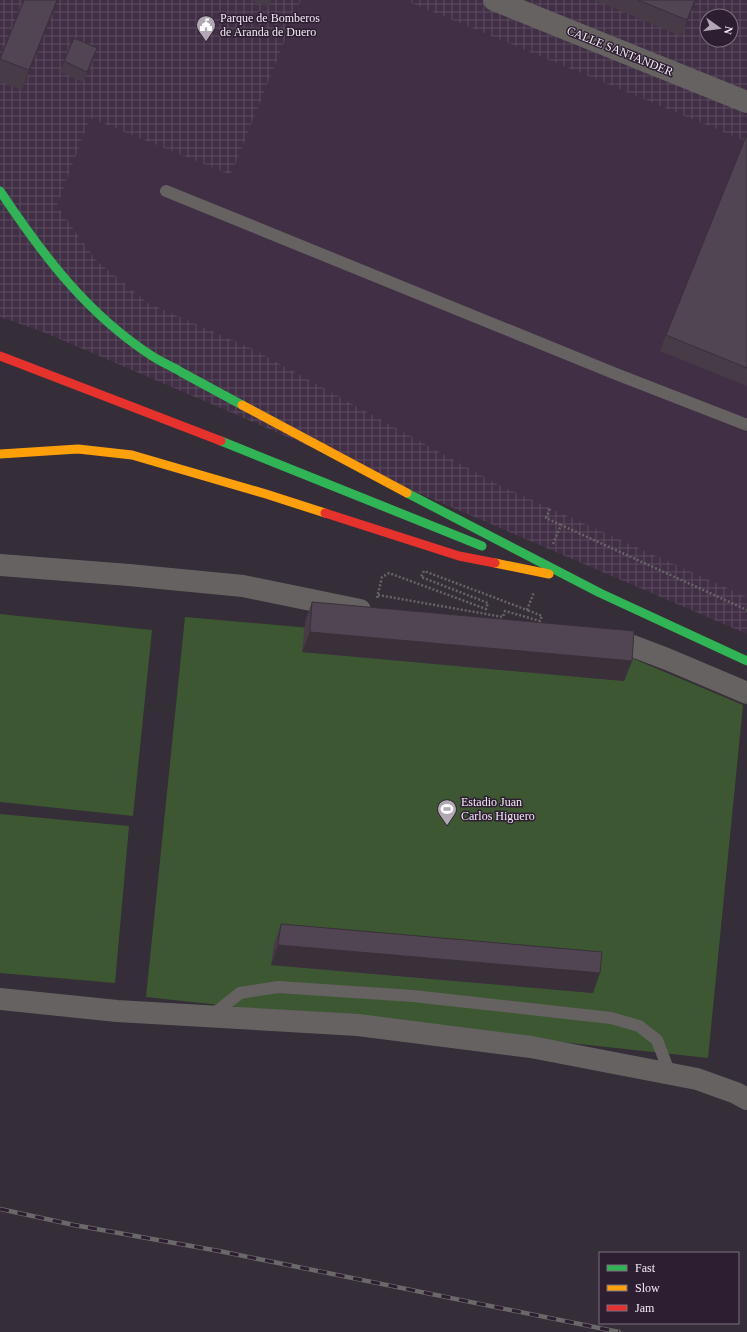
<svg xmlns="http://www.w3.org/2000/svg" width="747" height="1332" viewBox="0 0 747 1332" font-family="'Times New Roman',serif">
  <defs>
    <pattern id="industrial-grid" width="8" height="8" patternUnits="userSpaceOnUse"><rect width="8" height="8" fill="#412f45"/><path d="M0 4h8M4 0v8" fill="none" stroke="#5d4d61"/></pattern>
  </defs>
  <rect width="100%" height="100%" fill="#352d37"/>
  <path fill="#412f45" d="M301,0h103l343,142v455l-248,-112 -246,-136 -105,-46 -52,-43 -39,-54 33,-88 141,56z"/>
  <path fill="url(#industrial-grid)" fill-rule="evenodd" d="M0,0h301l-70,175 -141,-57 -33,88 39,54 52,43 105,46 246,136 248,112v37l-704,-302 -43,-15z
    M404,0h343v142l-2,-1zM707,16h24v24h-24z"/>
  <path fill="#3d5732" d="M0,614l152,16 -19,186 -133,-14z
    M185,617l442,39 116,49 -35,353 -562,-61z
    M0,814l129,12 -14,157 -115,-10z"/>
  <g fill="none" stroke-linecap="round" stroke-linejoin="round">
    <path stroke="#676467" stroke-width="2.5" stroke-dasharray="2 2" stroke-linecap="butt" d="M550,509l-4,9 15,7
      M553,544l8,-19 186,85
      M378,595l125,22 2,-6 35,10 2,-5 -15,-6
      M377,598l5,-21 7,-4 97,36 2,-6 -67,-26 3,-6 103,39 7,-18"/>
    <path stroke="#666262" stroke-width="12" d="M166,191l450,183 131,51
      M211,1016l29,-23 38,-6 135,9 198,22 28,8 18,14 13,34"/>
    <path stroke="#666262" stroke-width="22" d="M494,0l253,102
      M0,565l129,10 114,11 117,24
      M604,640l18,2 45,17 80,34
      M0,999l117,12 241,14 173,22 166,32 39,14 11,6"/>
    <path stroke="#30b455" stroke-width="9" d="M0,191c42,63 87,123 152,165 9,6 19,10 29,16 20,11 41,22 61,33
      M221,441l261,105
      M407,493l193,100 147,68"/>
    <path stroke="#ff9f0a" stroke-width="9" d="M242,405l165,88
      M0,454l78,-5 54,6 134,39 59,19
      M495,563l54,11"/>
    <path stroke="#e5322d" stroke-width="9" d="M0,356l221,85
      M325,513l134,43 36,7"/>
    <g stroke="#6b686a" stroke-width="4.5">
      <path id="rail" d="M0,1209l74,16 145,26 400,81"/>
    </g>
    <use href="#rail" stroke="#2d1f31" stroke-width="3" stroke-dasharray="9" stroke-linecap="butt"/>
  </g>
  <path fill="#463b47" d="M58,0l-36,90 -22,-8v-23z
    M249,0h22l-3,7z
    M594,0h102l-15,36z
    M93,59l-10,23 -23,-10 4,-11z
    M747,134v252l-87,-35 6,-16z
    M312,602l320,59 -8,20 -322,-29 3,-30z
    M281,924l312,69 -322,-28 3,-21z"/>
  <path fill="#39303a" d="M57,0h1l-36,90 7,-20z
    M695,0h1l-15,36 6,-16z
    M97,48l-4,11 -10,23 4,-10z
    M310,632l322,29 -8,20 -322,-29z
    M278,945l322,28 -7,20 -322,-28z"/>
  <path fill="#514553" stroke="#39303a" d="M24,0h33l-28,70 -29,-11z
    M638,0h57l-8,20z
    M74,38l23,10 -10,24 -23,-11z
    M747,134v234l-81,-33z
    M312,602l322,29 -2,30 -322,-29z
    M281,924l321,28 -2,21 -322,-28z"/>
  <defs>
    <g id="civic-pin" transform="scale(1)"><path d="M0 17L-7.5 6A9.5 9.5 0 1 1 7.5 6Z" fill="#b2a8b4" stroke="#2d1f31"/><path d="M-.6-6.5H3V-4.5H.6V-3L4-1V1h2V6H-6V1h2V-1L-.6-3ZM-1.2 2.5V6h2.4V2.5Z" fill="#fff"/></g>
    <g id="stadium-pin" transform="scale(1)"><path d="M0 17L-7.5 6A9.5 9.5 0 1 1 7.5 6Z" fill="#b2a8b4" stroke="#2d1f31"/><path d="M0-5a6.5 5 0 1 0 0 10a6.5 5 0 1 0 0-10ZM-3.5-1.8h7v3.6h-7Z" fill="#fff"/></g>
  </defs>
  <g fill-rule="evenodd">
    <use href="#civic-pin" x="206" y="25"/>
    <use href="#stadium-pin" x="447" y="809"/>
  </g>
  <g text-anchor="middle" stroke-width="3" stroke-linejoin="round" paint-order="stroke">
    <g font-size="12" fill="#f5ebf7" stroke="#2d1f31" text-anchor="start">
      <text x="220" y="22">Parque de Bomberos<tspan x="220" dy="14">de Aranda de Duero</tspan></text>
      <text x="461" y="806">Estadio Juan<tspan x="461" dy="14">Carlos Higuero</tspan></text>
    </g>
    <g font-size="12" fill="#f5ebf7" stroke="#2d1f31">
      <text transform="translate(620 51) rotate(22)" y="4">CALLE SANTANDER</text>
    </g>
  </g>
  <rect x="599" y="1252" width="140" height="72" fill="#2d1f31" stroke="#7d7180"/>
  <rect x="607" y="1265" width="20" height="6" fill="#30b455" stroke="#7d7180"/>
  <text x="635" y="1272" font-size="12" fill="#f5ebf7">Fast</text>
  <rect x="607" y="1285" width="20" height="6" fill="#ff9f0a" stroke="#7d7180"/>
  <text x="635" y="1292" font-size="12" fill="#f5ebf7">Slow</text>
  <rect x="607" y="1305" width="20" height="6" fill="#e5322d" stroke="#7d7180"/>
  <text x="635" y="1312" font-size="12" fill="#f5ebf7">Jam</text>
  <g transform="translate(719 28) rotate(104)"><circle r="19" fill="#2d1f31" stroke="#7d7180"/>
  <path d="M0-3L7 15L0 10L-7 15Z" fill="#b2a8b4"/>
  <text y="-6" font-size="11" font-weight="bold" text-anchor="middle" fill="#f5ebf7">N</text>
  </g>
</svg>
